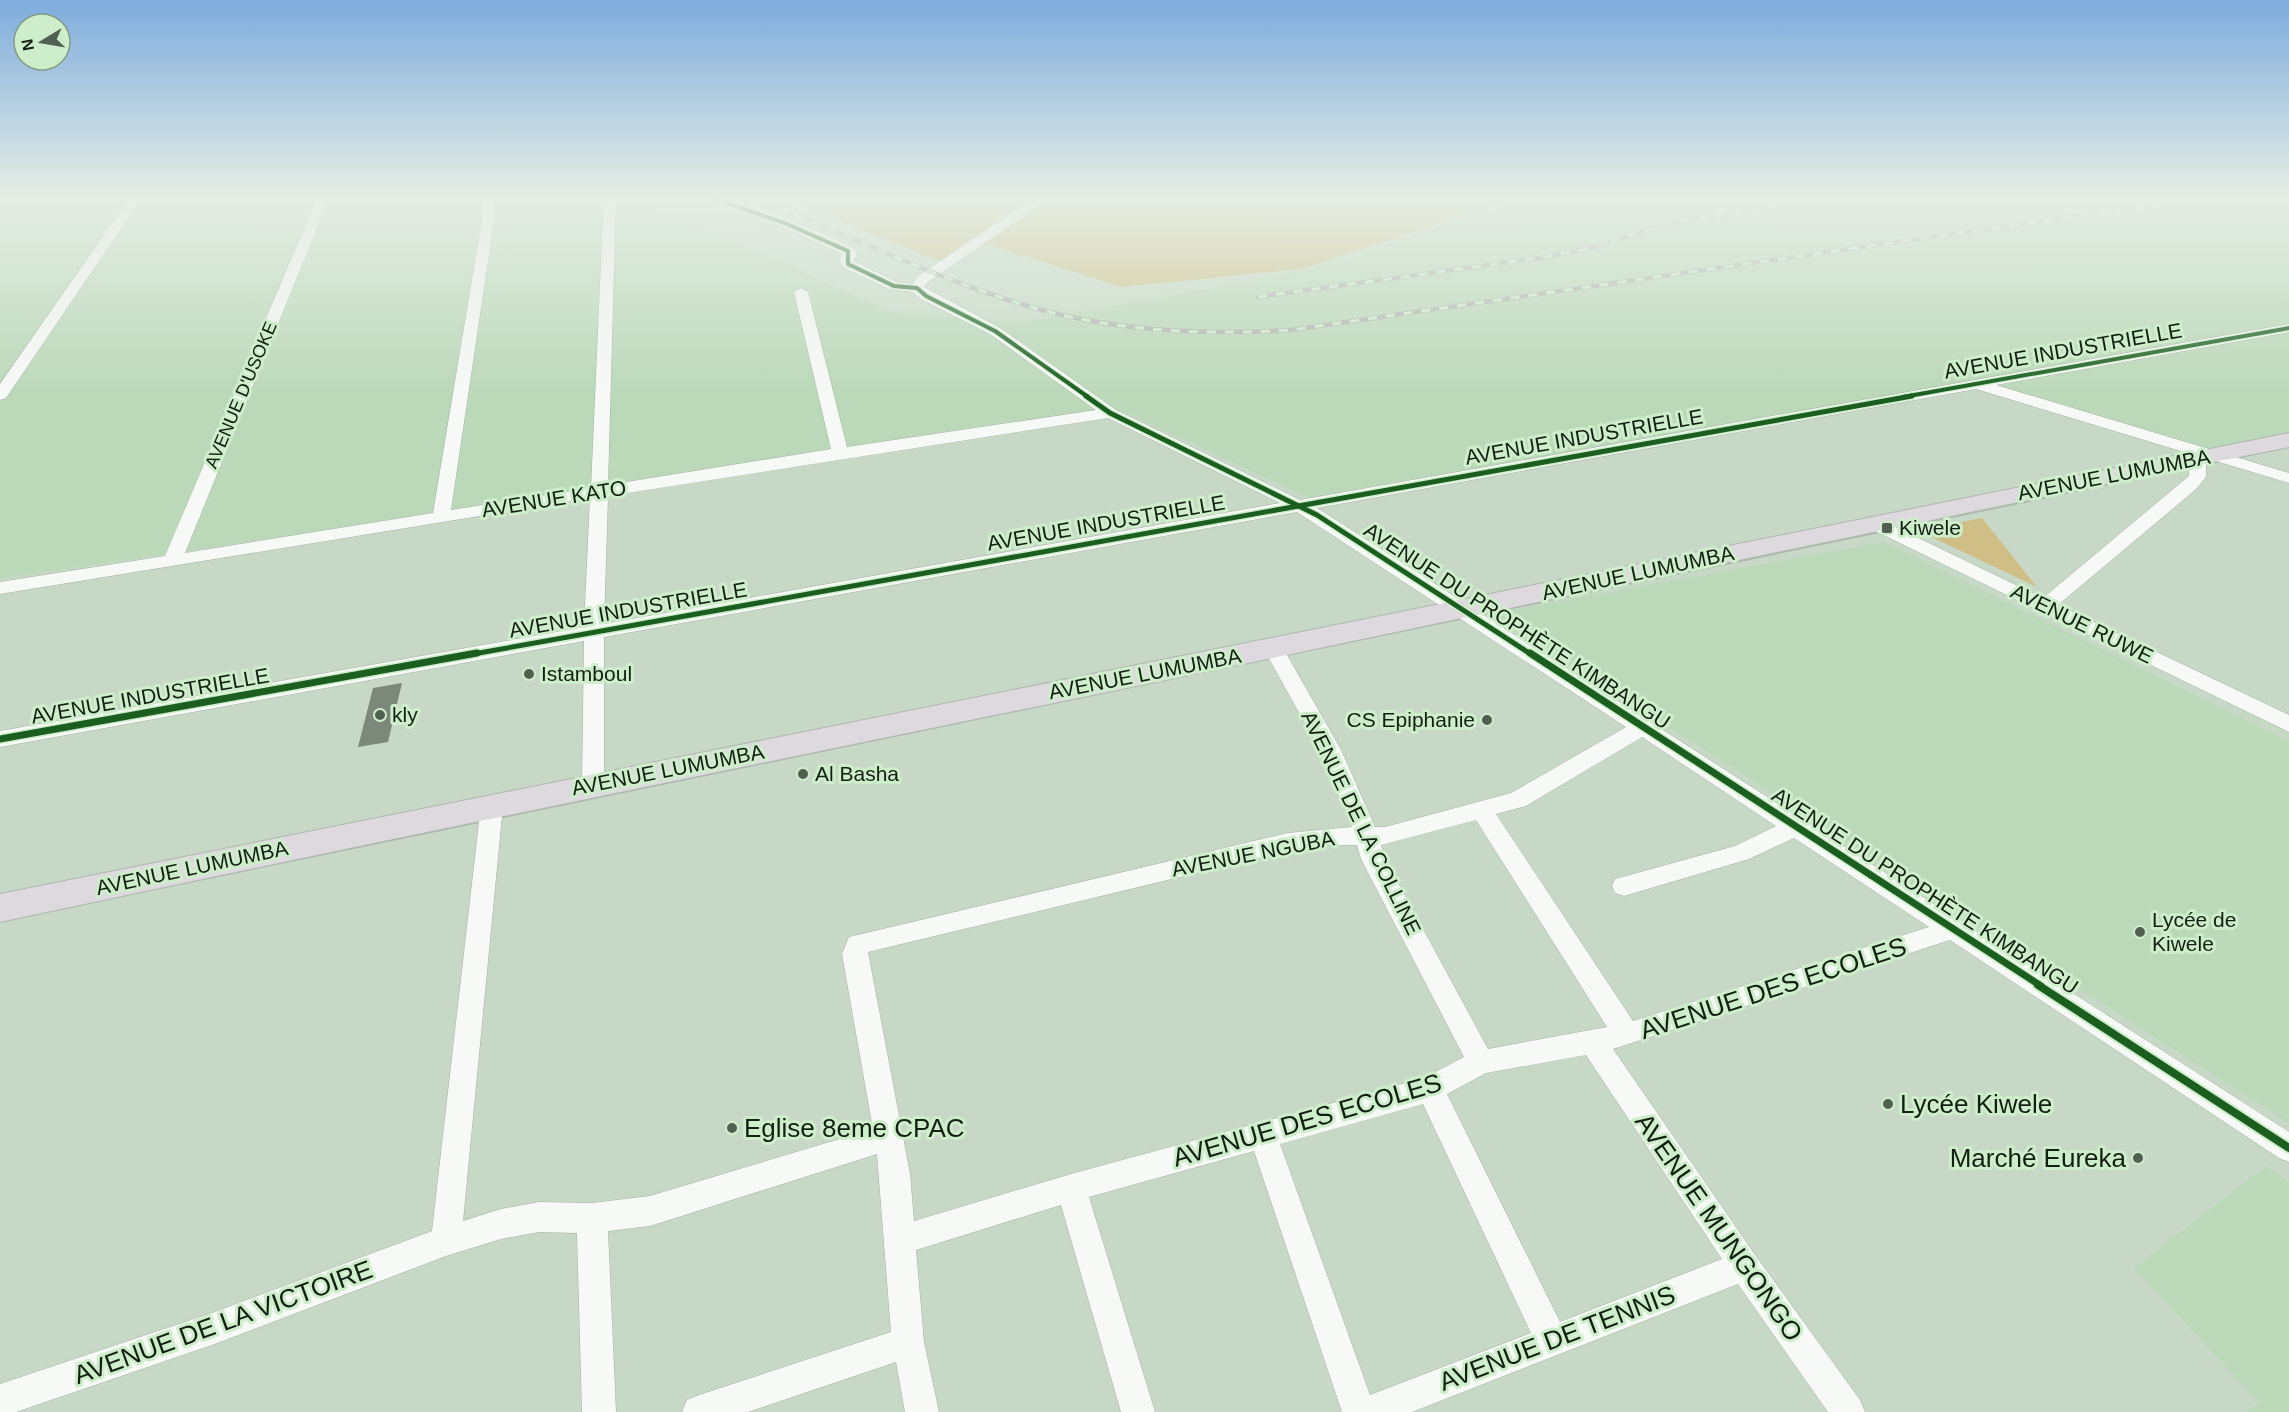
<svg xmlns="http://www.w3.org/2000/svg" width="2289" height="1412" viewBox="0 0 2289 1412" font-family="Helvetica,sans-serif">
  <rect width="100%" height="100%" fill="#c7d9c6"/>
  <path fill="#bbd8b9" d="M0,196h616l73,24 204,93 127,10 287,-53 224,-74h758v237l-86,17 -226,-65 -653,120 -201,-94 -1123,168z
    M1884,542l405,199v382l-797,-509z
    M2266,1166l23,16v230h-45l16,-9 -126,-135z"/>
  <path fill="#cfbf86" d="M778,196h256l-94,65z
    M1055,196h468l-221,73 -181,18 -137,-44z
    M1982,518l55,69 -114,-54 2,-4z"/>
  <path fill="#7b887a" d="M402,683l-14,59 -30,5 15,-59z"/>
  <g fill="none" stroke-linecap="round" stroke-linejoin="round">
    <g stroke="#a5b2a4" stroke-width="1">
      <path id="minor" d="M131,196h12l-137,202 -6,2v-16z
        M318,196h12l-145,357 248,-40 49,-293 1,-24h12l-1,24 -43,290 140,-22 13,-292h12l-8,289 223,-36 -37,-157 7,-4 7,4 39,155 249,-37 -106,-76 -69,-35 -8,-7 -24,-3 -46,-22 -4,-7 4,-6 -60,-27 -82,-31c46,0 109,34 152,52l4,6 -4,7 44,21 16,2 5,-8 120,-80h15l-125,86 -4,5 76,41 116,82 184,90 989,-176v8l-293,53 293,88v10l-83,-25v19l-11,13 -137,115 231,110v17l-420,-204 -3,-4 3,-4h12l162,78 146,-122 1,-17 4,-4 -218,-66 -659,119 972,624v30l-10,-4 -329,-218 -337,109 142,206 105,145 5,12h-37l-90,-128 -326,128h-70l-88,-261 -165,46 66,215h-34l-60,-207 -145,45 8,92 15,70h-34l-9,-50 -148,50h-66l5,-12 12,-5 192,-63 -14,-178 -227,72 -42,5 8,181h-34l-5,-179 -38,-1 -38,7 -55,17 -234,89 -196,67h-16v-28l212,-71 220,-82 49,-426 3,-6 8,-3 8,3 3,6 -40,416 38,-12 38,-7 53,1 58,-7 223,-67 -31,-175 7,-17 439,-104 64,-6 -32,-77 -57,-102 3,-5h14l3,5 58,102 34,77h10l126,-34 115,-66 -329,-215 -693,125v148l-3,6 -8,2 -8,-2 -3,-6 2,-144 -584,106v-16l584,-104 6,-129 -590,96v-12l165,-26zM1108,418l172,85 -676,121 4,-128zM1642,737l134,89 -41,20 -120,33 -3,7 3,7 9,3 125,-37 45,-21 135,89 -296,94 -137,-207 30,-8zM1476,820l131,207 -119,22 -103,-190 -4,-14zM1330,845h27l4,14 103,198 -40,21 -353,96 -157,47 -4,-47 -42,-222 420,-101zM1586,1055l136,204 -162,63 -113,-228 39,-21zM1423,1104l108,229 -161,62 -90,-251z"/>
    </g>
    <g stroke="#afb8ae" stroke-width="2">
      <path id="highway" d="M2289,433v14c-338,67 -675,139 -1012,210 -426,88 -852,174 -1277,265v-28z"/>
    </g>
    <use href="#minor" fill="#f7f9f6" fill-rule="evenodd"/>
    <use href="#highway" fill="#ded8df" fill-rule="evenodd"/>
    <g stroke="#b0b4af" stroke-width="4.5">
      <path id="rail" d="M744,196c100,35 195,86 298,114 81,22 165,25 249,20l834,-121 164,-13
        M1611,242l51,-17 167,-28
        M1258,297l288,-40 51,-10"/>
    </g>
    <use href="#rail" stroke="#ceeecb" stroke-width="3" stroke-dasharray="9" stroke-linecap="butt"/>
    <g stroke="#ceeecb" stroke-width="6">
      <path id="cycleway-far3" d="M707,196l80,28 61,27v13l46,22 23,2 9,8 69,35 93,66
        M1903,397l386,-69"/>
    </g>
    <g stroke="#ceeecb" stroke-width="8">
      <path id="cycleway-far2" d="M1086,396l24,17 207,102 215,140
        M468,655l1444,-259"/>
    </g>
    <g stroke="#ceeecb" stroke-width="10">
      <path id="cycleway-far1" d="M1530,653l511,333
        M0,739l477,-86"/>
    </g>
    <g stroke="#ceeecb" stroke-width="12">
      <path id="cycleway" d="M2038,985l251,163"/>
    </g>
    <use href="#cycleway-far3" stroke="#1b5e20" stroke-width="4"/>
    <use href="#cycleway-far2" stroke="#1b5e20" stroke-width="5"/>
    <use href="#cycleway-far1" stroke="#1b5e20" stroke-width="7"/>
    <use href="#cycleway" stroke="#1b5e20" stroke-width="8"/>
  </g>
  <linearGradient id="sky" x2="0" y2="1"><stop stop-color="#7eacdd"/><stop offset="0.5" stop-color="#e6eee5"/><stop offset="1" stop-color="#e6eee5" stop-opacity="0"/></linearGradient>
  <rect width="2289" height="394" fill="url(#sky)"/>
  <g fill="#526051" stroke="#ceeecb" stroke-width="2">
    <rect x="1881" y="522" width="12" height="12" rx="3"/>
    <circle cx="529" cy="674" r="6"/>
    <circle cx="380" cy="715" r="6"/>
    <circle cx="1487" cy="720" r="6"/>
    <circle cx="803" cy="774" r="6"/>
    <circle cx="2140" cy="932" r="6"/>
    <circle cx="1888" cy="1104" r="6"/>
    <circle cx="732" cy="1128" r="6"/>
    <circle cx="2138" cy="1158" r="6"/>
  </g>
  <g text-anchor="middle" stroke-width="6" stroke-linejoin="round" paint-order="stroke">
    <g font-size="18" fill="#131f12" stroke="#ceeecb">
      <text transform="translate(241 395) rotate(-67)" y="6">AVENUE D'USOKE</text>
    </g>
    <g font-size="21" fill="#131f12" stroke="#ceeecb">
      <text transform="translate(2063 351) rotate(-10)" y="7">AVENUE INDUSTRIELLE</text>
      <text transform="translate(1584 437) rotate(-10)" y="7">AVENUE INDUSTRIELLE</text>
      <text transform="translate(2114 475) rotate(-11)" y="7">AVENUE LUMUMBA</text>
      <text transform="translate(554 499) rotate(-9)" y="7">AVENUE KATO</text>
      <text transform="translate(1106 523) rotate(-10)" y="7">AVENUE INDUSTRIELLE</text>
      <text transform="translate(1638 573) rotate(-12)" y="7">AVENUE LUMUMBA</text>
      <text transform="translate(628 610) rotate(-10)" y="7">AVENUE INDUSTRIELLE</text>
      <text transform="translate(2082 624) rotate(26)" y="7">AVENUE RUWE</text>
      <text transform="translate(1517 626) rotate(33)" y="7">AVENUE DU PROPHÈTE KIMBANGU</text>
      <text transform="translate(1145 674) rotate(-11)" y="7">AVENUE LUMUMBA</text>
      <text transform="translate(150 696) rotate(-10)" y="7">AVENUE INDUSTRIELLE</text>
      <text transform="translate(668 770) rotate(-11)" y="7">AVENUE LUMUMBA</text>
      <text transform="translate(1361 823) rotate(64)" y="7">AVENUE DE LA COLLINE</text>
      <text transform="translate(1253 854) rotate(-11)" y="7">AVENUE NGUBA</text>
      <text transform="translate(192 868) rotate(-12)" y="7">AVENUE LUMUMBA</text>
      <text transform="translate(1925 891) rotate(33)" y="7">AVENUE DU PROPHÈTE KIMBANGU</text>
    </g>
    <g font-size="21" fill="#131f12" stroke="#ceeecb" text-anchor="start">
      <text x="1899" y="535">Kiwele</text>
      <text x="541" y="681">Istamboul</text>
      <text x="392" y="722">kly</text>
      <text x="1475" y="727" text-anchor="end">CS Epiphanie</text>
      <text x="815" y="781">Al Basha</text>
      <text x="2152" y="927">Lycée de<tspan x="2152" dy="24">Kiwele</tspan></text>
    </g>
    <g font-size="26" fill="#131f12" stroke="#ceeecb">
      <text transform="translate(1773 988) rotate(-18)" y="9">AVENUE DES ECOLES</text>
      <text transform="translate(1307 1120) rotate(-16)" y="9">AVENUE DES ECOLES</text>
      <text transform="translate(1719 1227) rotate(55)" y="9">AVENUE MUNGONGO</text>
      <text transform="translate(223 1322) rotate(-20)" y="9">AVENUE DE LA VICTOIRE</text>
      <text transform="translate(1557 1338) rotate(-21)" y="9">AVENUE DE TENNIS</text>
    </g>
    <g font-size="26" fill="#131f12" stroke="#ceeecb" text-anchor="start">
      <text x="1900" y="1113">Lycée Kiwele</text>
      <text x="744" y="1137">Eglise 8eme CPAC</text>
      <text x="2126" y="1167" text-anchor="end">Marché Eureka</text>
    </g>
  </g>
  <g transform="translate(42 42) rotate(259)"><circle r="28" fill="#ceeecb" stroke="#839b81" stroke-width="1.5"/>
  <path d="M0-4.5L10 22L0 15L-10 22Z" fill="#526051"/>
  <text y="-9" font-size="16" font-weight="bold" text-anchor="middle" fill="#131f12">N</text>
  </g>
</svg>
